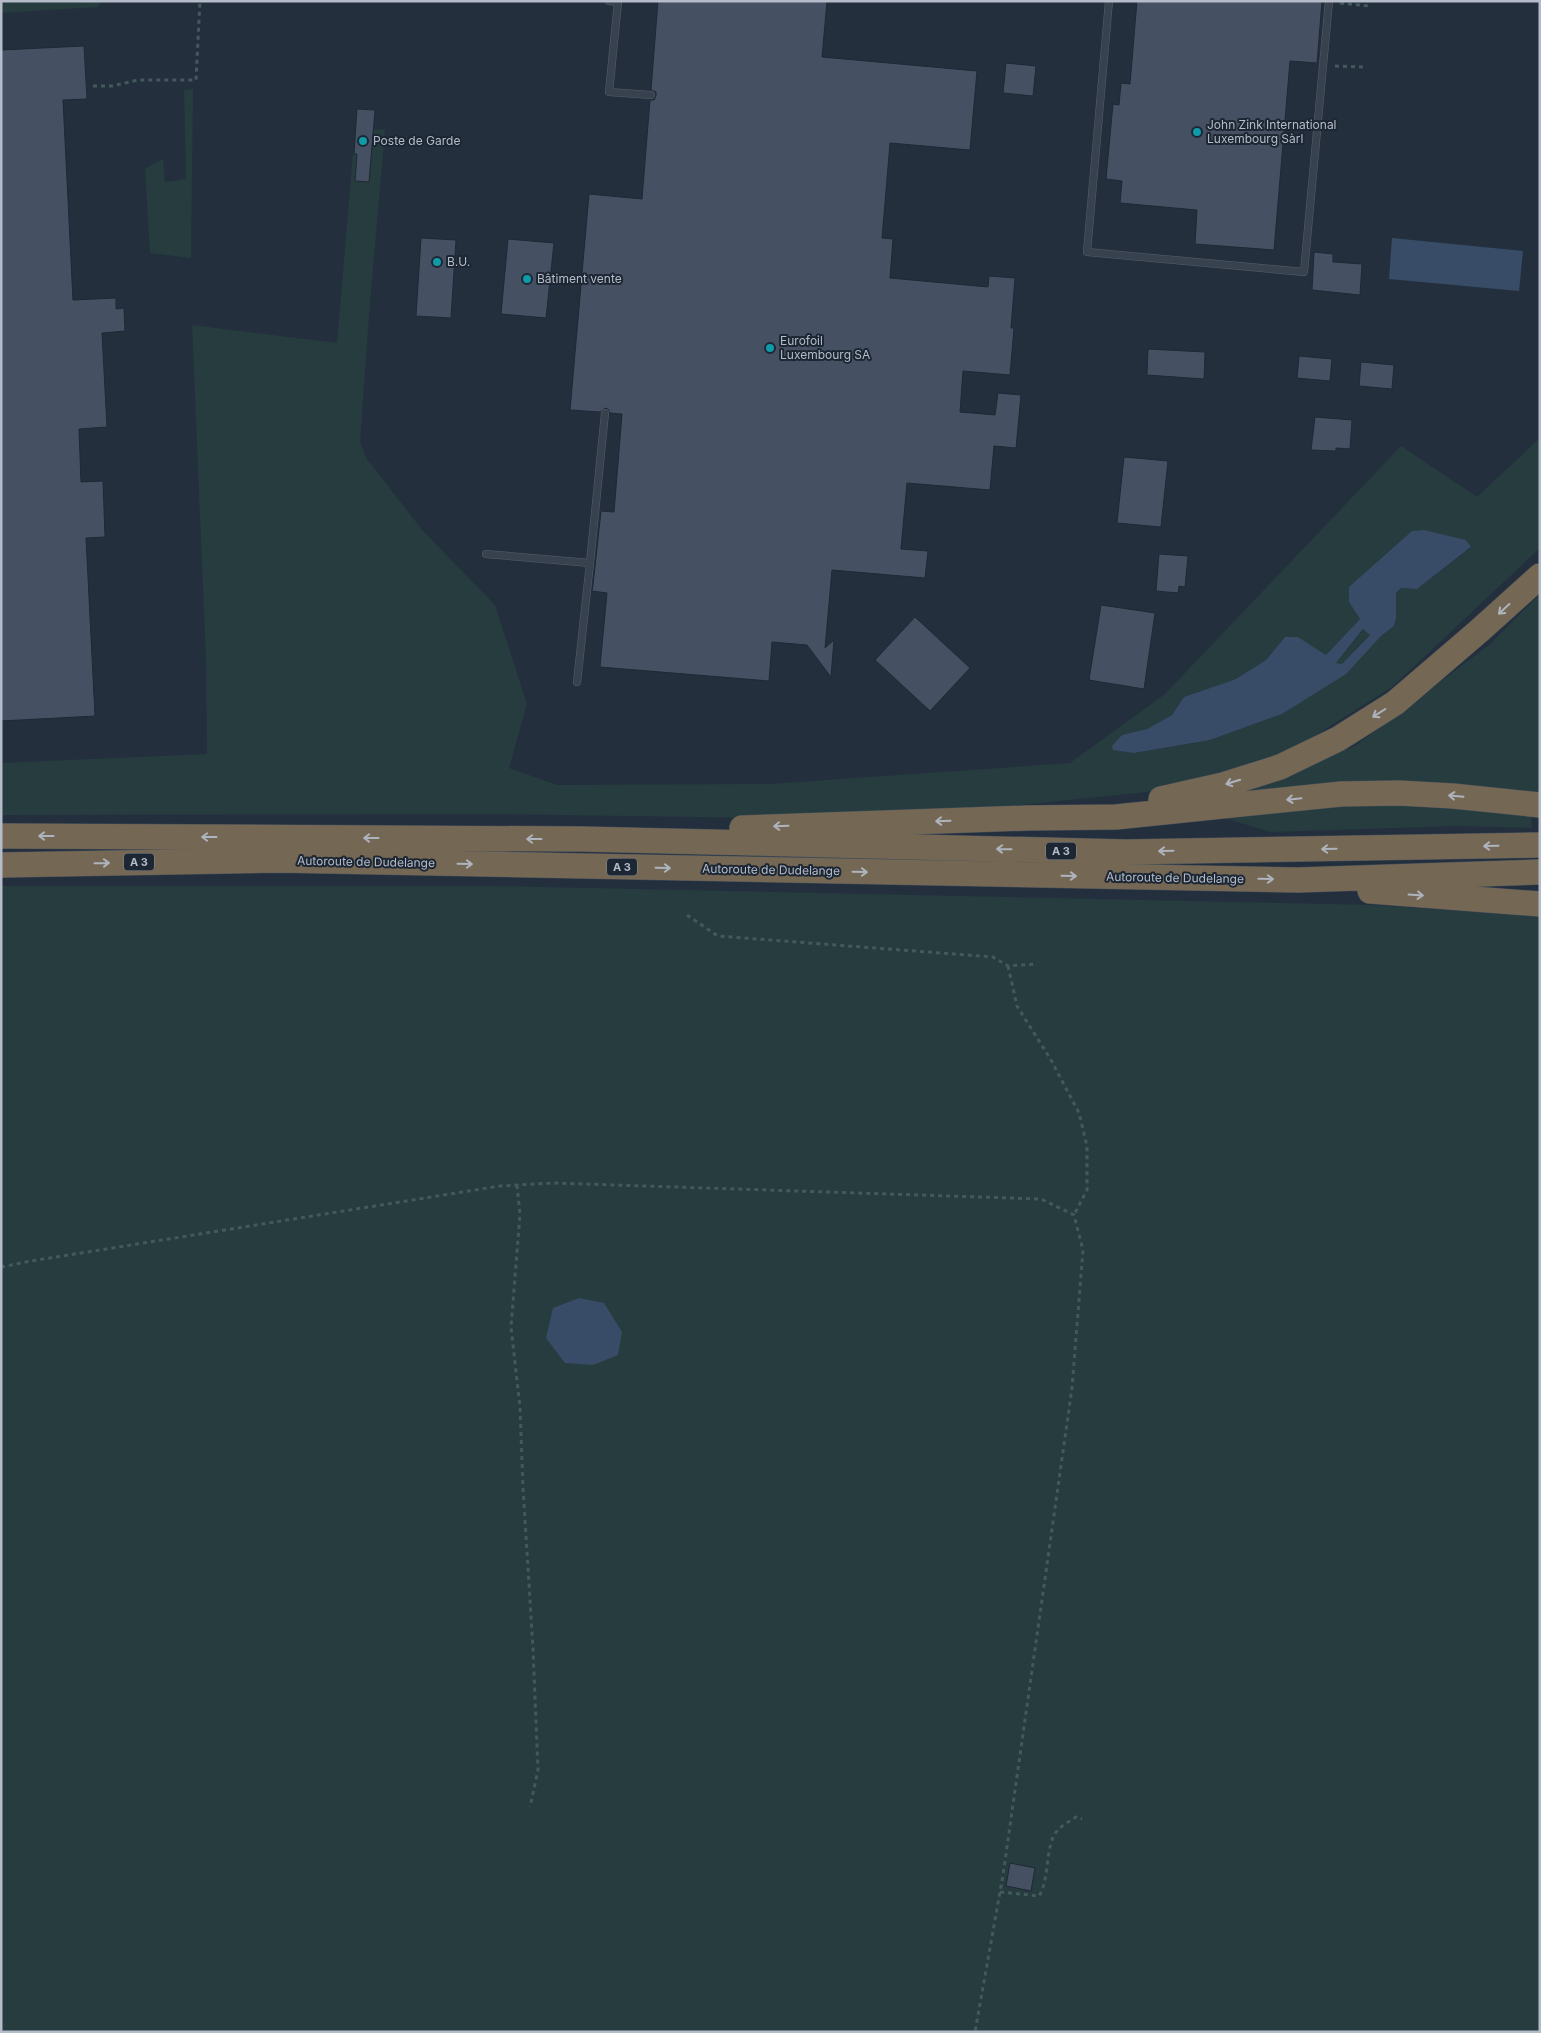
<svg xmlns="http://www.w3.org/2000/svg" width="1541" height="2033" viewBox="0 0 1541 2033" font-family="Inter,sans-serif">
  <rect width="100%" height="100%" fill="#242f3e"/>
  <path fill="#263c3f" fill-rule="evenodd" d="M1,1h100l-3,6 -97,6z
    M193,89l-2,169 -41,-5 -5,-84 18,-10 2,23 21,-3 -2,-89z
    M373,129l12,1 -16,185 -9,127 7,17 56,72 72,74 32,99 -18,64 48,17 212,-1 301,-21 95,-69 236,-248 76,51 63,-59v110l-148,139 -98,62 -73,28 -74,15 -126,13 -252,13 -270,-4 -498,1v-52l206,-9 -1,-94 -14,-335 145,18 16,-190 18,2zM1424,530l42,10 5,8 -54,41 -16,-1 -5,6v24l-2,8 -112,88 -72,26 -76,13 -11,-18 24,-6 25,-14 12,-18 52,-18 30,-19 20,-23h12l28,18 34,-36 -11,-17z
    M1540,594v203l-284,-5 -2,-6 101,-40 134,-101z
    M1364,629l6,5 -28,31 -6,-2z
    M1341,806h101l89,10 1,12 -75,-2 -187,6 -45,-14z
    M1,886h492l880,19 167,11v1116h-1539z"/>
  <path fill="#394c67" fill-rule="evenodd" d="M1392,238l131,13 -4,40 -130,-12z
    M1424,530l42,10 5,7 -54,42 -16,-1 -5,5v25l-2,8 -13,10 -35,38 -64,40 -72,26 -76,13 -21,-3 -1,-4 10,-11 25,-6 25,-14 12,-18 52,-18 30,-19 19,-23h13l28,18 34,-36 -11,-17v-15l63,-56zM1363,629l7,6 -28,29 -6,-1z
    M579,1298l25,5 18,29 -4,23 -25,10 -28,-2 -19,-25 7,-30z"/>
  <path fill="#455162" stroke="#1f2835" d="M658,1h169l-5,56 155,14 -7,79 -80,-7 -8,95 11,1 -3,39 98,9 1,-11 26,2 -4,50h3l-4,47 -47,-4 -3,41 35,3 3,-22 23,2 -5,53 -22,-2 -4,44 -83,-7 -6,66 27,2 -3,27 -93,-8 -7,78 9,-8 -3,37 -24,-32 -35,-3 -3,39 -169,-14 7,-74 -15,-2 1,-6 8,-74 13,1 8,-98 -12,-1 -2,-4 -3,-1 -5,4 -30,-2 19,-216 53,5 8,-99h4l2,-4v-4l-5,-2z
    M1137,1h185l-5,62 -27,-2 -16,189 -79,-6 2,-34 -77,-7 2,-22 -16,-2 7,-75 6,1 2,-22 9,1z
    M84,46l3,53 -24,1 10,200 43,-2v11l8,-1 1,23 -23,2 5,94 -28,2 2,53 22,-1 2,56 -19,1 9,178 -94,5v-671z
    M1006,63l30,3 -3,30 -30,-3z
    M357,109l18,1 -6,72 -14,-1 2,-27h-3z
    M421,238l35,2 -5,78 -35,-2z
    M508,239l46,4 -8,75 -45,-4z
    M1314,252l19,2v8l29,2 -2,31 -48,-5z
    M1148,349l57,3 -1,27 -57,-4z
    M1299,356l33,3 -2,22 -33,-3z
    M1361,362l33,3 -2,24 -33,-3z
    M1315,417l37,3 -2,29 -14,-1v3l-25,-1z
    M1124,457l44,4 -7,66 -44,-4z
    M1159,554l29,2 -3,31 -6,-1 -1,7 -22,-2z
    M1101,605l54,8 -11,76 -55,-9z
    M915,617l55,51 -40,43 -55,-51z
    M1010,1863l25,5 -4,23 -25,-5z"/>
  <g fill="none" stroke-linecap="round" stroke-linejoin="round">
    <g stroke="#565f6c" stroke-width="8">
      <path id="lane" d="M609,1l9,1 -9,90 42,3
        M1109,1l-22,251 217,20 25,-271
        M486,554l104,9 -13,119
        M590,563l15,-150"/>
    </g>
    <g stroke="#434c59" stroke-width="26">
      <path id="highway" d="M1161,799l62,-14 57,-18 58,-28 57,-36 84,-72 61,-55
        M742,828l285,-10 89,-1 225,-23 58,-1 54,3 87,9
        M1,836l581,3 544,13 414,-7
        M1,865l276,-5 1021,20 242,-8
        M1370,891l170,13"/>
    </g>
    <path stroke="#44595c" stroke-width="3" stroke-dasharray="4 4" stroke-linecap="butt" d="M1340,3l29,3
      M1335,66l29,1
      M93,86h19l26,-6h58l4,-79
      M687,915l31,21 275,21 15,9 27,-2
      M1008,966l9,40 34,54 28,53 8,33v44l-13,25
      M517,1185l3,29 -9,113 9,80 3,80 10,162 5,121 -8,37
      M1,1267l30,-6 469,-75 53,-3 488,16 33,16 9,35 -11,138 -69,487 -28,157
      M1000,1892l39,4c11,-17 6,-52 18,-65 5,-6 13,-10 19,-14l6,2"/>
    <use href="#lane" stroke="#38414e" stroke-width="7"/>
    <use href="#highway" stroke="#746855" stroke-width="25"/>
  </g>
  <defs><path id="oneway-shaft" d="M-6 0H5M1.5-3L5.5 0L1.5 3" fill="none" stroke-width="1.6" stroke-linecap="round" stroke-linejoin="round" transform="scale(1.25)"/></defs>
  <g stroke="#aeb4bd">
    <use href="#oneway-shaft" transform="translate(1504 609) rotate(137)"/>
    <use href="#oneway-shaft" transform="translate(1379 713) rotate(148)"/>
    <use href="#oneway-shaft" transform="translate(1233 782) rotate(163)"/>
    <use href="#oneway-shaft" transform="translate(1456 796) rotate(-175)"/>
    <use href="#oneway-shaft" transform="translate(1294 799) rotate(174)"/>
    <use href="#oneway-shaft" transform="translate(943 821) rotate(178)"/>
    <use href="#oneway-shaft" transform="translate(781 826) rotate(178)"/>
    <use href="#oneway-shaft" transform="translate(46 836) rotate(-180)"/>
    <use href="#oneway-shaft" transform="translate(209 837) rotate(-180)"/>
    <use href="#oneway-shaft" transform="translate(371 838) rotate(-180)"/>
    <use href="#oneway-shaft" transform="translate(534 839) rotate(-180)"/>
    <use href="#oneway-shaft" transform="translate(1491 846) rotate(179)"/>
    <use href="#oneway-shaft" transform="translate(1004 849) rotate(-179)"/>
    <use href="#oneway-shaft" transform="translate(1329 849) rotate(179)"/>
    <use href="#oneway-shaft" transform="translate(1166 851) rotate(179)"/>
    <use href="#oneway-shaft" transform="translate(102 863) rotate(-1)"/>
    <use href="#oneway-shaft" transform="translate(465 864) rotate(1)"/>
    <use href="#oneway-shaft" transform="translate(663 868) rotate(1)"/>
    <use href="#oneway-shaft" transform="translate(860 872) rotate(1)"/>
    <use href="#oneway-shaft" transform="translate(1069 876) rotate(1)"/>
    <use href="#oneway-shaft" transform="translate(1266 879) rotate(1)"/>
    <use href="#oneway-shaft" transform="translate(1416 895) rotate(4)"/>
  </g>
  <g fill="#0f9aa8" stroke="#1d2633" stroke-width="2">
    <circle cx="1197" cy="132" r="5"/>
    <circle cx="363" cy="141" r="5"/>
    <circle cx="437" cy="262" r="5"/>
    <circle cx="527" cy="279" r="5"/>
    <circle cx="770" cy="348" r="5"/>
  </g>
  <g text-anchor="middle" stroke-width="4" stroke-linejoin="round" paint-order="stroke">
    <g fill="#1d2633" stroke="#878f9c" stroke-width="1">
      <rect x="1046" y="842.5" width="30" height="17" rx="4"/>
      <rect x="124" y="853.5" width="30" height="17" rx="4"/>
      <rect x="607" y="858.5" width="30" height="17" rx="4"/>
    </g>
    <g font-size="11" font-weight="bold" fill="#b4bcc9">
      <text x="1061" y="855">A 3</text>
      <text x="139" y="866">A 3</text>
      <text x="622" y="871">A 3</text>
    </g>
    <g font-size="12" fill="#b4bcc9" stroke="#1d2633" text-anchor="start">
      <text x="1207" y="129">John Zink International<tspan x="1207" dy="14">Luxembourg Sàrl</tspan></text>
      <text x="373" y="145">Poste de Garde</text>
      <text x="447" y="266">B.U.</text>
      <text x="537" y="283">Bâtiment vente</text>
      <text x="780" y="345">Eurofoil<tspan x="780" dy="14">Luxembourg SA</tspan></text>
    </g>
    <g font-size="12" fill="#b4bcc9" stroke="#1d2633">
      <text transform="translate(366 862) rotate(1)" y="4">Autoroute de Dudelange</text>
      <text transform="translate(771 870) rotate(1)" y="4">Autoroute de Dudelange</text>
      <text transform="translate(1175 878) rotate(1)" y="4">Autoroute de Dudelange</text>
    </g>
  </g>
  <rect width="1541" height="2033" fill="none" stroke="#b4bcc9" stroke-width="5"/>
</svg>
